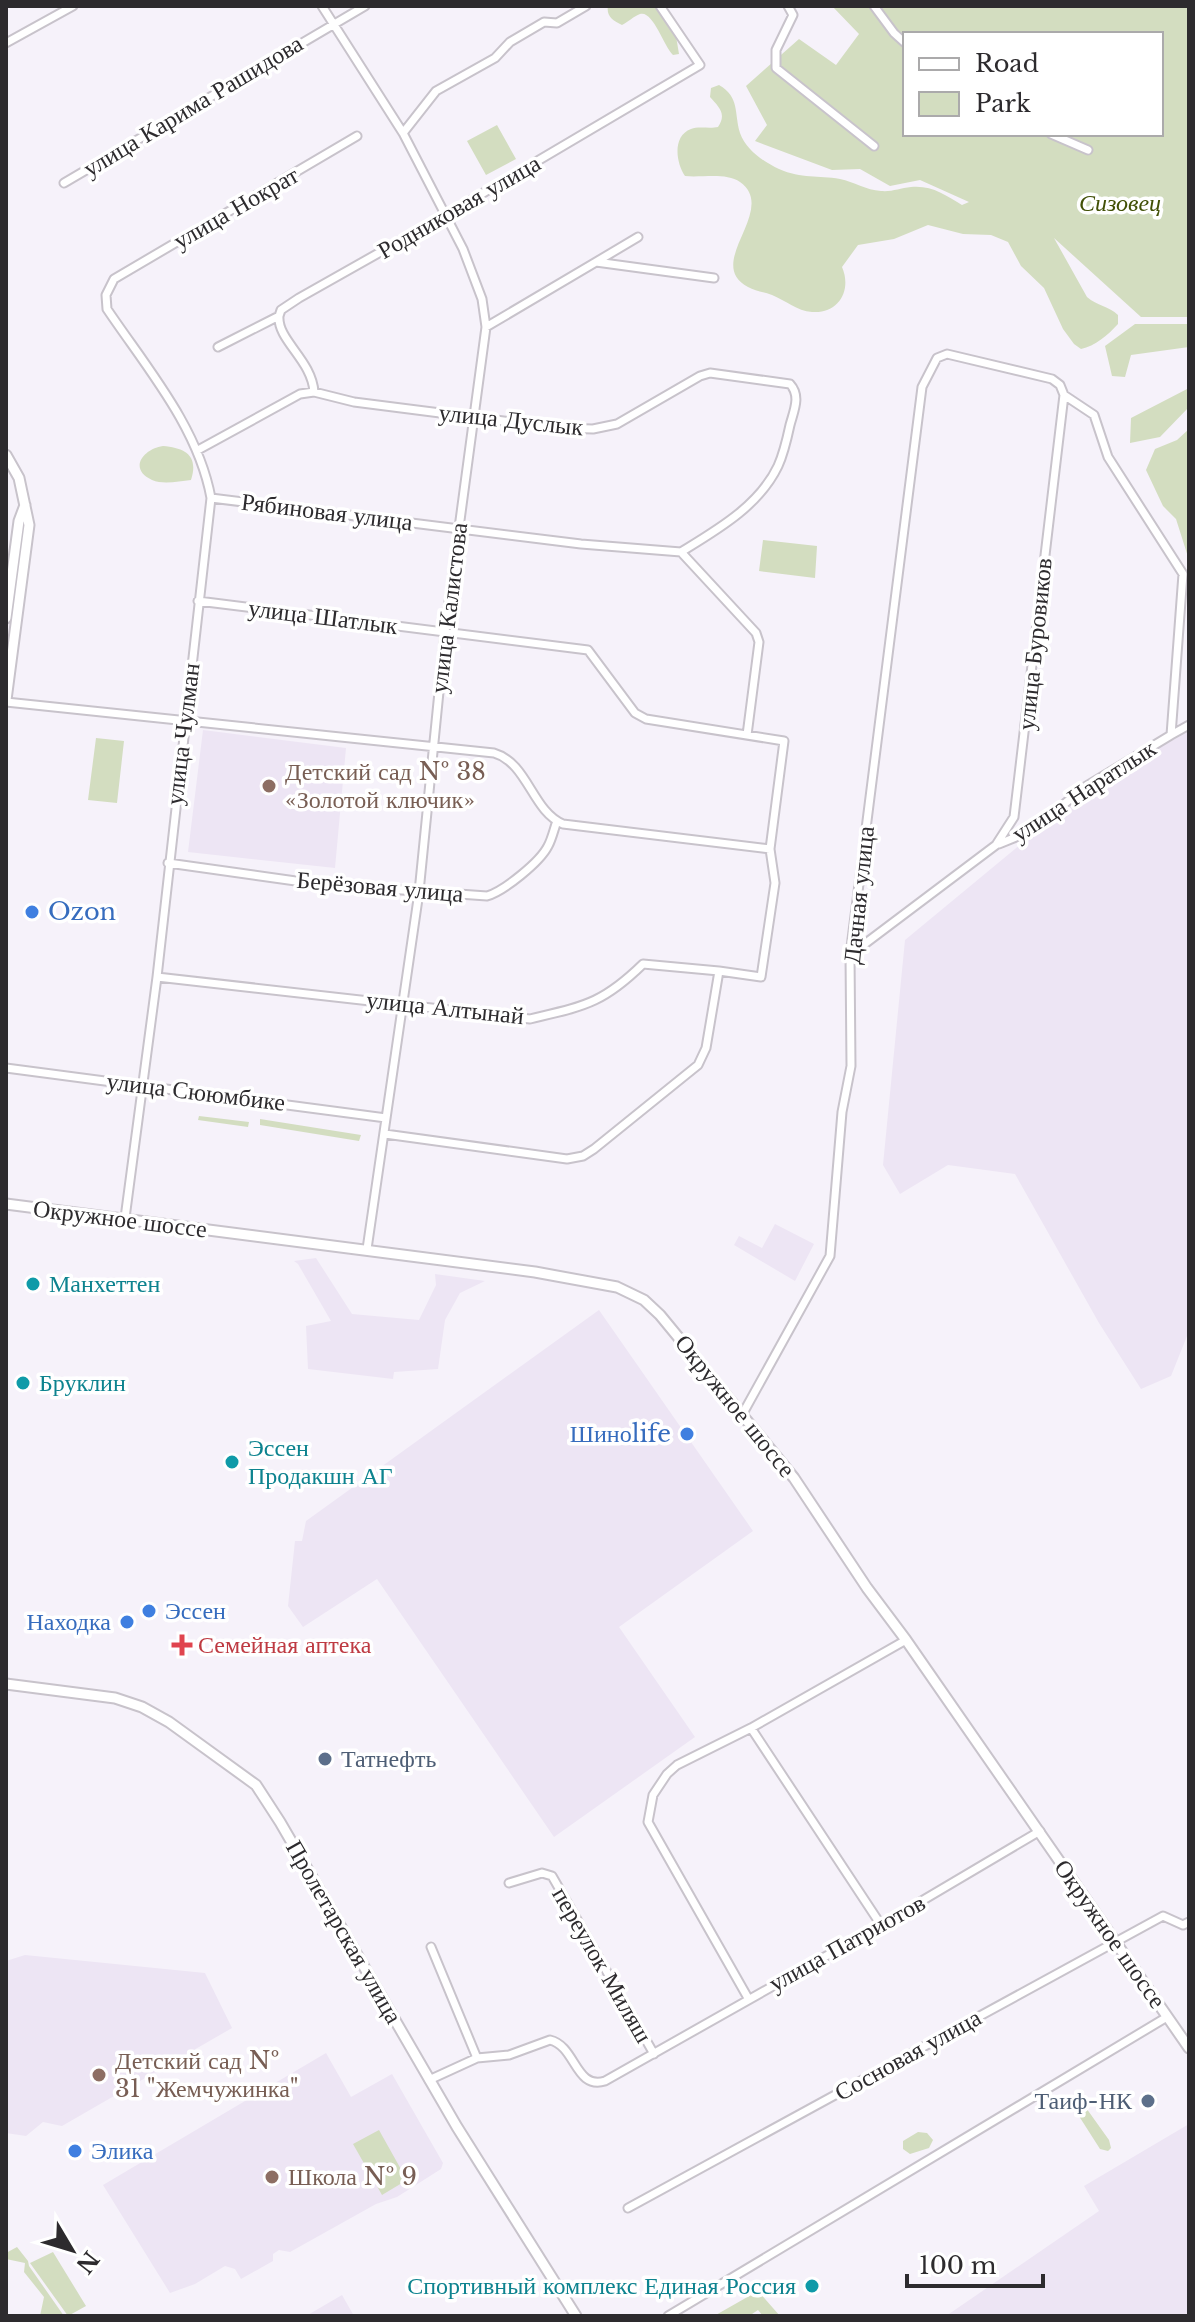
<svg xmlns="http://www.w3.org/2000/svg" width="1195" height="2322" viewBox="0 0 1195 2322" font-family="'Libre Baskerville',serif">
  <rect width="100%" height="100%" fill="#f6f2fa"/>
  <path fill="#ede5f4" d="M203,730l143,18 -11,120 -147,-16z
    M1189,731v600l-18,45 -30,13 -42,-66 -84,-149 -67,-9 -48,29 -17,-29 22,-225 185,-153z
    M775,1224l39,20 -19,37 -61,-36 5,-9 23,12z
    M316,1258l36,56 67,6 17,-35 -1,-11 50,7 -25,12 -15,27 -7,49 -44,3 -1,7 -85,-10 -2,-43 25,-5 -33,-57 -4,-3z
    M599,1310l154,221 -134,96 76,110 -141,100 -177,-258 -74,48 -15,-21 7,-65h7l4,-20z
    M25,1955l180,18 27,55 -170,98 -19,-4 -17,14 -20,-3v-172z
    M326,2053l25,44 41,-23 51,89 -2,6 -44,28 -21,7 -86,48 -11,-2 -6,4v7l-32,18 -6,-10 -10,-3 -30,18 -25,9 -67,-108z
    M1189,2124v192h-243l153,-105 -15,-25z
    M342,2295l12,21h-48z"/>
  <path fill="#d3ddc0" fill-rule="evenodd" d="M608,6h50l18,30 3,18 -6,1c-10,-10 -20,-45 -33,-41 -6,2 -12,8 -18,11 -9,-4 -16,-9 -14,-19z
    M832,6h357v311h-48l-87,-79 33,59c10,9 22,9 31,18v9c-10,11 -23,22 -37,25l-7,-5 -11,-15 -19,-41 -23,-22 -13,-24 -17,-7 -28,-1 -35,-9 -34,14 -36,6 -16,22c10,23 -3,47 -30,45 -15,-1 -27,-12 -40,-17 -8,-3 -17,-4 -24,-8 -45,-24 31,-77 -8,-105 -14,-10 -39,-4 -55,-6 -9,-13 -13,-40 6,-47 7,-3 19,0 27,-2 9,-13 1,-20 -8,-30l1,-9 8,-3c21,12 15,28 21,48 6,17 24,29 39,36 23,10 39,6 61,10 14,3 26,11 41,12 11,1 19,-3 30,-4 21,-2 34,8 51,18l7,-3 -49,-22 -30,6 -30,-17 -28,1 -77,-29 12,-16 -21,-39 53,-47 37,26 23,-31zM905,34h256v100h-256z
    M497,125l19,34 -30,16 -19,-34z
    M1135,324h54v23l-58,8 -6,22 -13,-1 -7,-30z
    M1189,388v19l-29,30 -30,6 1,-25z
    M1189,429v131l-13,-41 -13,-13 -17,-36 9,-21 22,-9z
    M163,446c22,2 36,9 28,34 -12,1 -27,5 -39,0 -24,-11 -9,-31 11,-34z
    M763,540l54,6 -2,32 -56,-7z
    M96,738l28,3 -7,62 -29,-3z
    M199,1116l50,6 -1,5 -50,-7z
    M260,1119l101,16 -2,6 -99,-16z
    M1080,2104l4,1 25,35 2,8 -3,3 -8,-2 -23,-36 -1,-7z
    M379,2130l28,50 -25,15 -29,-51z
    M918,2132l9,1 6,7 -4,8 -19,6 -7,-5v-8z
    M17,2247l11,14 1,5 35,50h-24l4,-19 -20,-25 1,-9 -19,-4v-6z
    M53,2252l33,54 -18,10 -38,-53z
    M758,2291l22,25h-17l-5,-6 -9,6h-35z"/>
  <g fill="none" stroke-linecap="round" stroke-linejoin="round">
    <g stroke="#c8c3cb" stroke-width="11">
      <path id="minor" d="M322,6l81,127 60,116 19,50 4,28 -41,305 -26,260 -52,357
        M788,6l5,9 -17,35v18l98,78
        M874,6l20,27 11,10
        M6,43l67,-37
        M403,133l33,-42 59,-33 15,-16 34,-20 13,1 29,-17
        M1051,134l37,16
        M64,183l301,-177
        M596,262l42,-25
        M279,316c-2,24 33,44 35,76
        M486,327l110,-65 118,16
        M218,347l61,-31 2,-6 18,-12 147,-83 254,-150 -40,-59
        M198,450l102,-56 14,-2 40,10 204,26 35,1 24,-5 83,-48 10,-3 80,11c11,12 4,26 0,41 -3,14 -6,28 -12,41 -19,40 -61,64 -97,86
        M211,498l370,46 100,8 75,81 3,9 -12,93
        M198,601l390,49 47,63 11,6 138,22 -14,108 5,34 -14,94 -42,-6 -13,77 -8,17 -104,84 -11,7 -16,3 -182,-25
        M6,702l488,51c34,10 38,58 69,71l207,25
        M1171,735l18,-10
        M999,844l32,-13 54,-44 86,-52 12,-161 -75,-117 -14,-42 -30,-20
        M168,863l149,21 170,12c17,-5 53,-34 61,-50 4,-7 6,-17 9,-25
        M157,977l373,42c54,-13 72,-15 113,-55l76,7
        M6,1068l380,50
        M125,1218l32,-241 54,-479c-13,-71 -65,-131 -104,-189l-1,-14 8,-16 243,-143
        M742,1415l88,-159 12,-144 9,-46 -1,-111 72,-568 15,-29 10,-4 105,25 8,6 4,10 -50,422 -18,28 -146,110
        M751,1728l130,197
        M509,1883l33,-10 10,3 102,178
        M431,1947l46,111
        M748,1998l-100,-176 5,-27 14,-21 10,-9 74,-37 155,-88
        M429,2080l48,-22 32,-3 41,-15c26,6 25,50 55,41l276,-156 159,-94
        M628,2208l535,-292 20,9 6,-3
        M668,2316l499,-299"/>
    </g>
    <g stroke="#c8c3cb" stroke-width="13">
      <path id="tertiary" d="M6,455l13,23 10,47 -23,175
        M6,618l13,-97 6,-16
        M6,1204l529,68 82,15 27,13 16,15 134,163 73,110 39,52 283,408
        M6,1684l109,14 27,9 27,15 87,63 24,37 177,305 119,189"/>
    </g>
    <use href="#minor" stroke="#fff" stroke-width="7"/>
    <use href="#tertiary" stroke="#fff" stroke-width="9"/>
  </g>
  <g fill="#8d6e63" stroke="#fff" stroke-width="3">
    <circle cx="269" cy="786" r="8"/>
    <circle cx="99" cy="2075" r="8"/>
    <circle cx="272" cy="2177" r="8"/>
  </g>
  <g fill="#3f7fe0" stroke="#fff" stroke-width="3">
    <circle cx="32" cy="912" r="8"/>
    <circle cx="687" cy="1434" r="8"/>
    <circle cx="149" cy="1611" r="8"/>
    <circle cx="127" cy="1622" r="8"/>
    <circle cx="75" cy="2151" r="8"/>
  </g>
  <g fill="#0f9aa8" stroke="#fff" stroke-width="3">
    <circle cx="33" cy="1284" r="8"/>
    <circle cx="23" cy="1383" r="8"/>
    <circle cx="232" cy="1462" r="8"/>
    <circle cx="812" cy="2286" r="8"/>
  </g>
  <path fill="#e0444e" stroke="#fff" stroke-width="3" d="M178 1633h8v8h8v8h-8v8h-8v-8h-8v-8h8z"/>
  <g fill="#5c6f8a" stroke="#fff" stroke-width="3">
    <circle cx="325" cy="1759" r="8"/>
    <circle cx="1148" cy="2101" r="8"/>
  </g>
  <g text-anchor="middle" stroke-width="7" stroke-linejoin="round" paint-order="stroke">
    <g font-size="24" fill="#2d2b2e" stroke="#fff">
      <text transform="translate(193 106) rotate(-31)" y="8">улица Карима Рашидова</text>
      <text transform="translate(459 207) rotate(-30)" y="8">Родниковая улица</text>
      <text transform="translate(236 208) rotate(-30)" y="8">улица Нократ</text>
      <text transform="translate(511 420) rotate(6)" y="8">улица Дуслык</text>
      <text transform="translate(327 512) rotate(7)" y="8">Рябиновая улица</text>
      <text transform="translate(449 608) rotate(-83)" y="8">улица Калистова</text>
      <text transform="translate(323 617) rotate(7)" y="8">улица Шатлык</text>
      <text transform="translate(1035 644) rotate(-84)" y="8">улица Буровиков</text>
      <text transform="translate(183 734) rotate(-83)" y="8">улица Чулман</text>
      <text transform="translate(1084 791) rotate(-33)" y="8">улица Наратлык</text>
      <text transform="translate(380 887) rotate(5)" y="8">Берёзовая улица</text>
      <text transform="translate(859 895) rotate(-84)" y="8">Дачная улица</text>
      <text transform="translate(445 1008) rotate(6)" y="8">улица Алтынай</text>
      <text transform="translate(196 1092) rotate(7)" y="8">улица Сююмбике</text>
      <text transform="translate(120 1219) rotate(7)" y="8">Окружное шоссе</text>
      <text transform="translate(735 1406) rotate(51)" y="8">Окружное шоссе</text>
      <text transform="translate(344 1932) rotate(60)" y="8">Пролетарская улица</text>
      <text transform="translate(1110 1934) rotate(55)" y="8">Окружное шоссе</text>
      <text transform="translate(847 1943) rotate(-29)" y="8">улица Патриотов</text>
      <text transform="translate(602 1965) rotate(60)" y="8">переулок Миляш</text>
      <text transform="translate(908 2055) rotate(-29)" y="8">Сосновая улица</text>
    </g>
    <g font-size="24" font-style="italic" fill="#415006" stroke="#fff">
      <text x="1120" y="211">Сизовец</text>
    </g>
    <g font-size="24" fill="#785e54" stroke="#fff" text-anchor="start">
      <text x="285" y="780">Детский сад № 38<tspan x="285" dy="28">«Золотой ключик»</tspan></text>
      <text x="115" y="2069">Детский сад №<tspan x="115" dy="28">31 "Жемчужинка"</tspan></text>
      <text x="288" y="2185">Школа № 9</text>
    </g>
    <g font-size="24" fill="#366cbe" stroke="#fff" text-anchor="start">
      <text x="48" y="920">Ozon</text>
      <text x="671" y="1442" text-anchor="end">Шиноlife</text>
      <text x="165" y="1619">Эссен</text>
      <text x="111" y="1630" text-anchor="end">Находка</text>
      <text x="91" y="2159">Элика</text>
    </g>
    <g font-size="24" fill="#0d838f" stroke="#fff" text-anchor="start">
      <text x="49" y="1292">Манхеттен</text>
      <text x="39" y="1391">Бруклин</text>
      <text x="248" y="1456">Эссен<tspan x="248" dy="28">Продакшн АГ</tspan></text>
      <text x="796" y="2294" text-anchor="end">Спортивный комплекс Единая Россия</text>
    </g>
    <g font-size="24" fill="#be3a42" stroke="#fff" text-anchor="start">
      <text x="198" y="1653">Семейная аптека</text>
    </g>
    <g font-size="24" fill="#4e5e75" stroke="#fff" text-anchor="start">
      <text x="341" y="1767">Татнефть</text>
      <text x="1132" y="2109" text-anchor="end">Таиф-НК</text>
    </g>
  </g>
  <rect width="1195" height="2322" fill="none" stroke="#2d2b2e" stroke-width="16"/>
  <rect x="903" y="32" width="260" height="104" fill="#ffffff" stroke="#abaaab" stroke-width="2"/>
  <rect x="919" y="58" width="40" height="12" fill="#ffffff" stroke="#abaaab" stroke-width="2"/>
  <text x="975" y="72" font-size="24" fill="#2d2b2e">Road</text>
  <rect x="919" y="92" width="40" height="24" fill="#d3ddc0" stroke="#abaaab" stroke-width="2"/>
  <text x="975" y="112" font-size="24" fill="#2d2b2e">Park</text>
  <g transform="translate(72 2250) rotate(128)" stroke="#ffffff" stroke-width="6" paint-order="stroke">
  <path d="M0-6L14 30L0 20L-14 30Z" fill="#2d2b2e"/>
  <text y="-12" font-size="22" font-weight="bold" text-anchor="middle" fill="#2d2b2e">N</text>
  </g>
  <path d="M907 2274v12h136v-12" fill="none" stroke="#2d2b2e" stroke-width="4"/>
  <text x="919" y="2274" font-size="24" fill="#2d2b2e" stroke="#ffffff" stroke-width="6" paint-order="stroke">100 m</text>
</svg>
